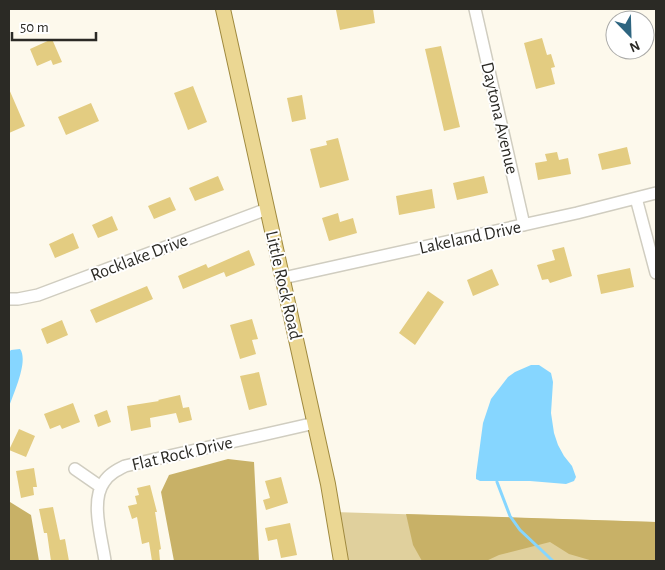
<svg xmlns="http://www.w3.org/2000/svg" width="665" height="570" viewBox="0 0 665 570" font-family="'Alegreya Sans',sans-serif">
  <rect width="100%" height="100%" fill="#fdf9ec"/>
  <path fill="#e0d09d" d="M334,512l322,10v39h-315z"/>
  <path fill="#c8b167" d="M228,459l26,3 5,99h-85l-13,-69 8,-17z
    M9,502h1l21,13 8,46h-30z
    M406,514l250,8v39h-63l-24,-7 -19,-12 -51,13 -13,6h-64l-9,-16z"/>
  <path fill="#86d6ff" d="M20,349c9,12 -7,45 -11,58v-55l2,-2z
    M531,365h8l12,8 2,9 -2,31 3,20 4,12 6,11 8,10 4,11 -2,4 -8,3 -36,-3h-50l-4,-2v-4l7,-52 8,-24 17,-22 7,-5z"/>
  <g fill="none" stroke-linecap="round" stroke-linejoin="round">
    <path stroke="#86d6ff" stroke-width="3" d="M497,482l13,34 10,14 33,31"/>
  </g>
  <path fill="#e3cc81" d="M342,9h31l2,14 -35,7 -4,-20z
    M542,38l5,17 4,-1 4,13 -4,1 4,16 -19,5 -12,-46z
    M52,39l10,23 -9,3 -2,-5 -14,6 -7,-17z
    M441,46l19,81 -16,4 -19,-82z
    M193,86l14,36 -19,8 -14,-37z
    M9,89l16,37 -16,7z
    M302,95l4,24 -14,3 -5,-24z
    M91,103l8,18 -33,14 -8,-18z
    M338,138l11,42 -29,8 -10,-39 17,-4 -1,-4z
    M627,147l4,17 -29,6 -4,-16z
    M557,152l2,8 9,-2 3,16 -33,6 -3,-17 12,-2 -2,-7z
    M218,176l6,14 -29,11 -6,-13z
    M484,176l4,17 -31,7 -4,-17z
    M432,189l3,19 -36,7 -3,-19z
    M170,197l6,13 -22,9 -6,-13z
    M338,213l2,9 13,-4 4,15 -28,8 -7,-23z
    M112,216l6,14 -20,8 -6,-13z
    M73,233l6,15 -24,10 -6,-14z
    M564,247l8,29 -22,7 -2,-4 -6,1 -5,-15 18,-5 -3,-10z
    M249,250l6,15 -29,12 -2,-5 -41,17 -5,-13 28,-12 2,4z
    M630,268l4,19 -33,7 -4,-19z
    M492,269l7,16 -26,11 -6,-16z
    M147,286l6,13 -57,24 -6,-13z
    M428,291l16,11 -29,43 -16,-12z
    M252,319l6,20 -6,1 4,14 -16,5 -10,-34z
    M62,320l6,15 -21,9 -6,-15z
    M259,372l8,33 -18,5 -9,-34z
    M180,395l3,13 6,-1 3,13 -13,3 -3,-10 -26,5 1,9 -20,4 -4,-25 32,-5 -1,-1z
    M73,403l7,19 -18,7 -2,-4 -10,4 -6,-15z
    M107,410l4,12 -13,5 -4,-12z
    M19,429l16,7 -9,21 -17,-7z
    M34,468l3,19h-4l1,8 -13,3 -5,-27z
    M281,477l7,26 -22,7 -3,-10 7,-2 -5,-17z
    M150,485l7,27h-2l6,37 -2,1 1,11h-8l-3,-19 -7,2 -5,-27 -5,2 -4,-13 9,-2 -2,-8 4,-1 -2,-7z
    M53,507l7,33 5,-1 4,22h-18l-4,-28h-3l-5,-24z
    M290,523l7,32 -16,3 -4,-19 -9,2 -3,-13z"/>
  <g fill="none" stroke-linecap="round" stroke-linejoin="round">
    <g stroke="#d0cdc0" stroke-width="14">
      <path id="minor" d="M475,9l49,216
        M636,198l20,75
        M283,278l294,-65 79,-20
        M9,299h9l20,-4 229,-86
        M75,469l26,18
        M105,561c-3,-22 -15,-60 -1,-79 5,-8 13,-12 21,-16l190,-43"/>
    </g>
    <g stroke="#9f893e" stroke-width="16">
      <path id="major" d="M223,9l105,475 13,77"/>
    </g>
    <use href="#minor" stroke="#fff" stroke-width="11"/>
    <use href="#major" stroke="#ebd793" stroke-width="14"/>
  </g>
  <g text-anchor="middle" stroke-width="4" stroke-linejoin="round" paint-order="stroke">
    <g font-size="18" fill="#2b2a25" stroke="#fff">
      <text transform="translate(500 118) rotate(77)" y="6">Daytona Avenue</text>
      <text transform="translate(470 237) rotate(-12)" y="6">Lakeland Drive</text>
      <text transform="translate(139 257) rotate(-21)" y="6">Rocklake Drive</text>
      <text transform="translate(284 285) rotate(77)" y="6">Little Rock Road</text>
      <text transform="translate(182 453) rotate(-13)" y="6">Flat Rock Drive</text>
    </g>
  </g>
  <rect width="665" height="570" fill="none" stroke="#2b2a25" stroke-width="20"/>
  <g transform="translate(630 35) rotate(157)"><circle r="24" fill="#ffffff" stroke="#aaaaa8"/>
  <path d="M0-4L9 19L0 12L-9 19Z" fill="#2e6580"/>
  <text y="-8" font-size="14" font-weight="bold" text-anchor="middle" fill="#2b2a25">N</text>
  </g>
  <path d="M12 32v8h84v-8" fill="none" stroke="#2b2a25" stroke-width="2.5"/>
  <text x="20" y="32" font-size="15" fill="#2b2a25" stroke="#ffffff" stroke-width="4" paint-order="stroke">50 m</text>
</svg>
